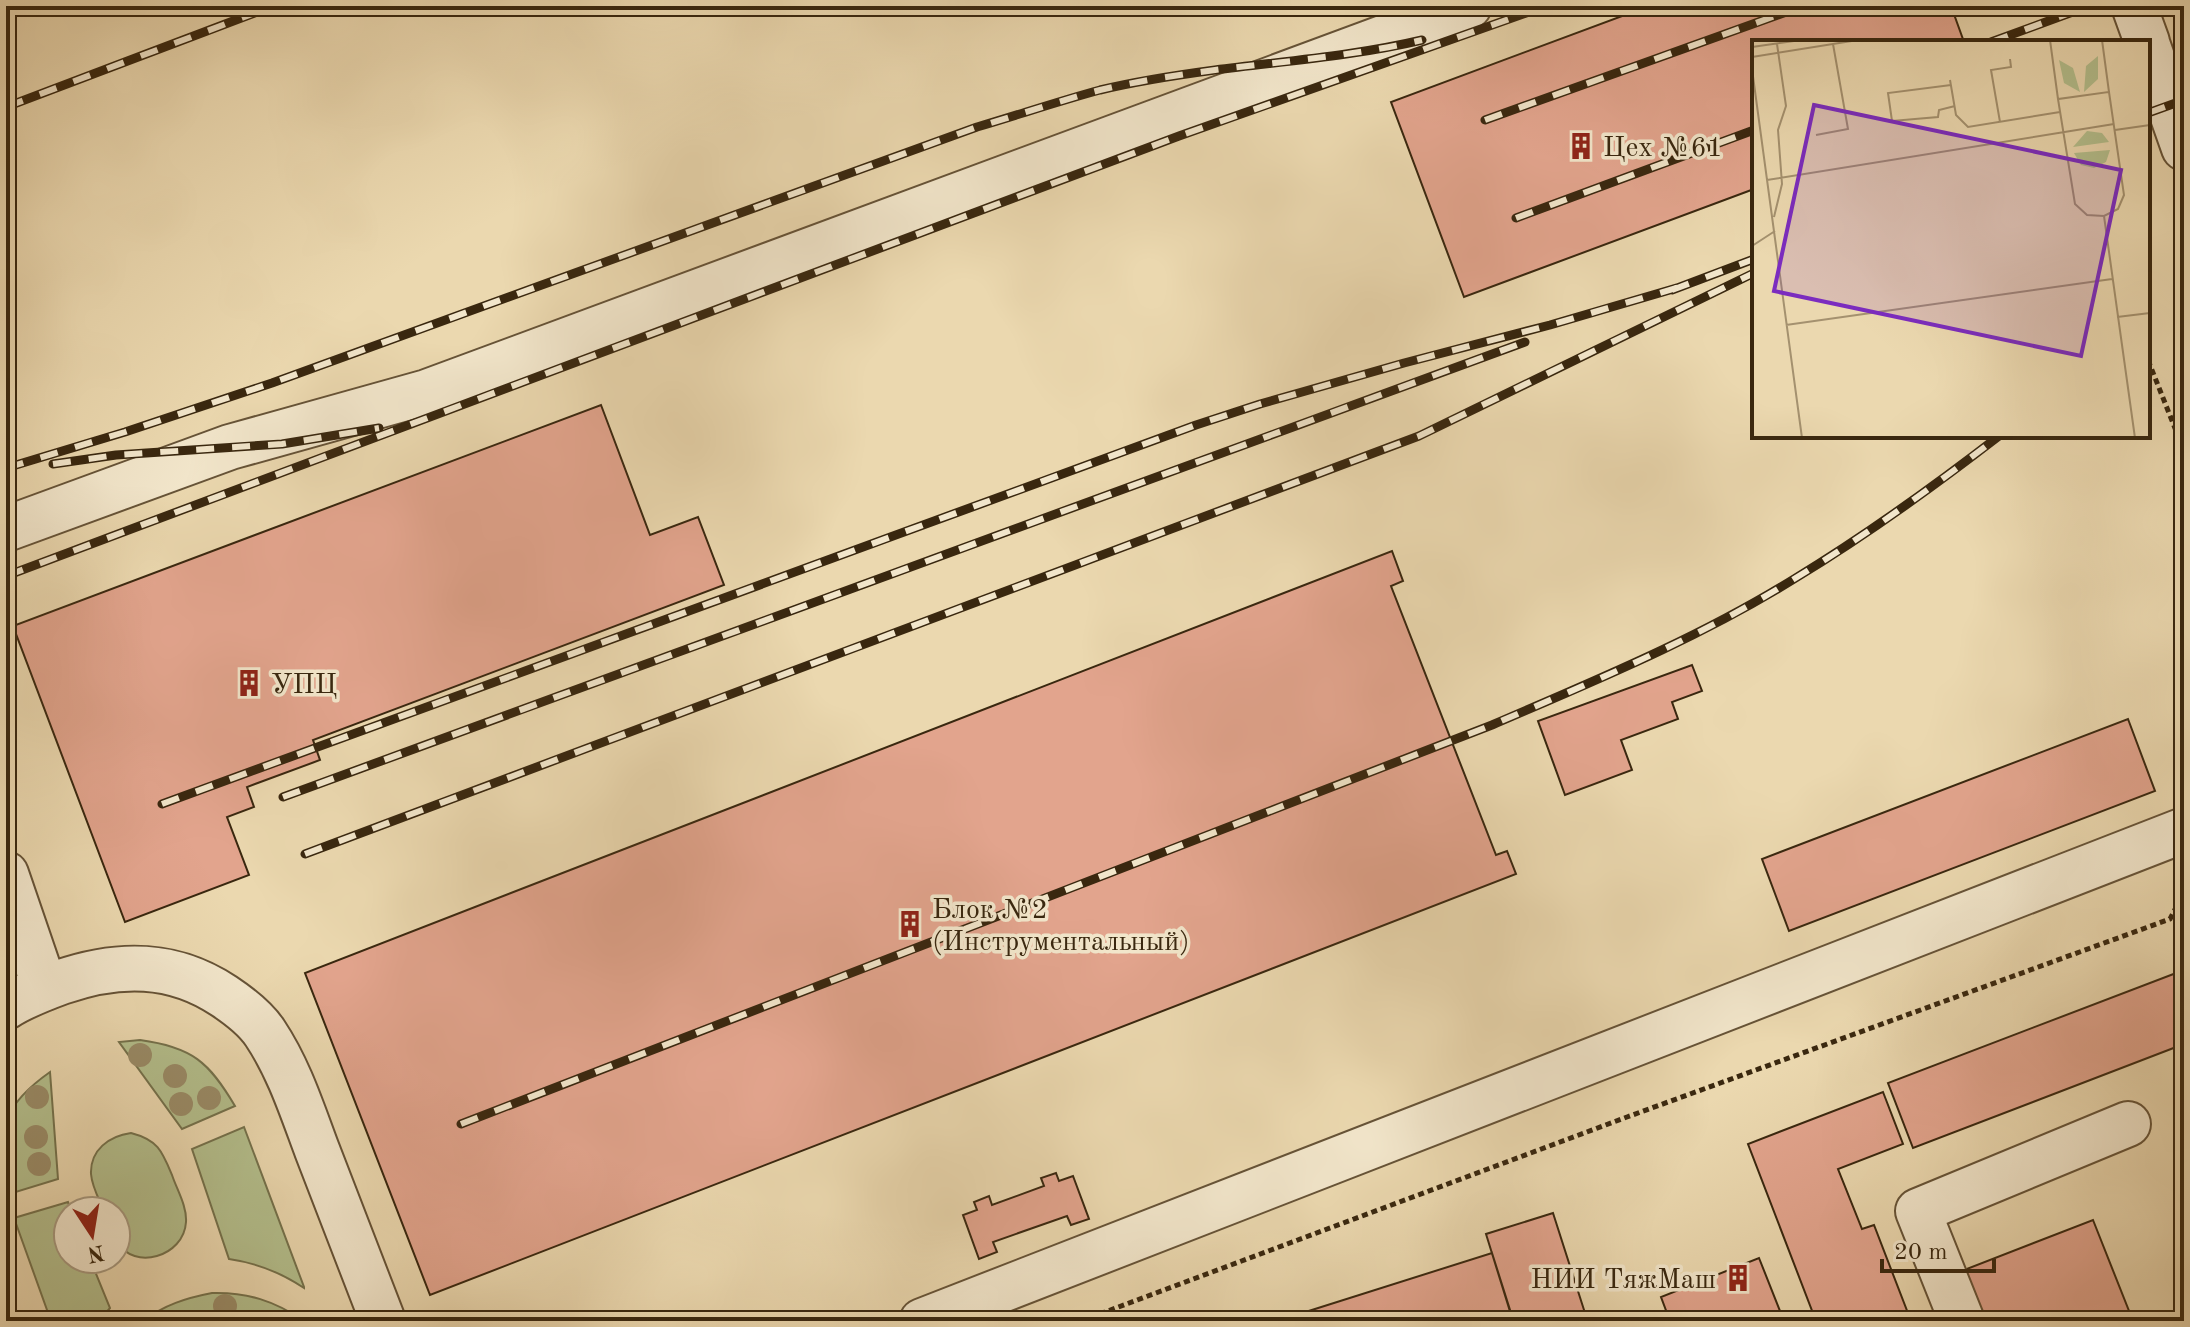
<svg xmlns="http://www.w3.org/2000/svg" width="2190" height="1327" viewBox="0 0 2190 1327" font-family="'Old Standard TT',serif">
  <rect width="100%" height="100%" fill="#ebd8af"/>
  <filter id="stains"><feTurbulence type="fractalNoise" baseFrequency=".0025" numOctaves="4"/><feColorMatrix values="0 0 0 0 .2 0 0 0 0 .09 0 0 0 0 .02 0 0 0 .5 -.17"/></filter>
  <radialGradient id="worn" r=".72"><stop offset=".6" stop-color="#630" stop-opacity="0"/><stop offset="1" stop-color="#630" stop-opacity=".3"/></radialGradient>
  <path fill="#b4bf8d" stroke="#76734e" stroke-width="2" d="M140,1040c52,7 69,22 95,66l-53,23 -63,-87z
    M50,1072l8,107 -52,16c0,-15 -3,-65 1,-76 8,-20 26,-35 43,-47z
    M244,1127l60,160v1c-24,-16 -47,-25 -75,-29l-37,-110z
    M131,1133c27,7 31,18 41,42 5,15 15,31 14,47 -2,35 -53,49 -68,20 -5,-8 -2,-22 -2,-31h-12c-5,-12 -12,-24 -13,-37 -1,-24 18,-38 40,-41z
    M68,1202l3,9h-3v48h22l20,49 -11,13h-48l-37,-103z
    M212,1293c35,-1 63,8 92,28h-161c21,-16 43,-23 69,-28z"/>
  <path fill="#e2a48d" stroke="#39270f" stroke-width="2" d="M1649,6h302l13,36h-210v147l-290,108 -73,-195z
    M601,405l49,130 48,-18 26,68 -411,155 7,20 -73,27 7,20 -27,10 22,58 -124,47 -112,-296z
    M1392,551l11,30 -12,5 105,269 11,-4 9,23 -1086,421 -125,-322z
    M1692,665l10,26 -30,11 6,17 -57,21 11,30 -67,25 -27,-74z
    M2128,719l27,72 -366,140 -27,-72z
    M2184,970v74l-271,104 -25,-65z
    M1883,1092l20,52 -65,25 24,60 12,-4 37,96h-95l-68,-177z
    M1056,1173l3,8 14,-5 16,43 -18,6 -4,-9 -74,26 4,10 -18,7 -16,-44 14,-5 -3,-8 15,-6 3,9 52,-19 -3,-8z
    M1553,1213l32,100 -25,8h-47l-27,-87z
    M2093,1220l40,101h-149l-20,-51z
    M1492,1253l19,60 -25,8h-209z
    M1759,1258l25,63h-114l-9,-24z"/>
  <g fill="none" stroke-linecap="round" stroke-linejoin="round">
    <g stroke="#665337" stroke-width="48">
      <path id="minor" d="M2134,6l13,36
        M2148,46l36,102
        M6,529l224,-82 197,-55 1042,-386
        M6,874l39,114
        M6,1007c17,-11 36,-18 55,-25 58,-20 112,-20 163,14 15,10 31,22 41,37 24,36 37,77 52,117 22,57 44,114 66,171
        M922,1321l1262,-491
        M1962,1321l-44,-110 210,-87"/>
    </g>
    <path stroke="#39270f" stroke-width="5" stroke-dasharray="6 4" stroke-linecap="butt" d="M2148,360l36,91
      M1081,1321l546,-204 543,-198 14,-27"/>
    <use href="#minor" stroke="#f2e6cb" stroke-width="44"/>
    <g stroke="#39270f" stroke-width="9">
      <path id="rail" d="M1991,42l98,-36
        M6,107l267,-101
        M2148,113l36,-13
        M1485,120l318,-114
        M1516,218l238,-88
        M1672,290l82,-31
        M53,464l63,-9 166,-11 97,-16
        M6,468l119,-36 147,-49 705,-256c41,-12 82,-26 123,-37 38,-9 77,-15 115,-20 70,-9 139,-14 207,-30
        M6,576l1173,-440 367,-130
        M283,797l1242,-455
        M162,804l1034,-379 64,-21 144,-41 146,-38 130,-38
        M305,854l1114,-418 335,-163
        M461,1124l1031,-399c102,-44 207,-87 302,-146 71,-43 139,-92 205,-143"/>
    </g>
    <use href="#rail" stroke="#f2e6cb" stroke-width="6" stroke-dasharray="18" stroke-linecap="butt"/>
  </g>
  <g fill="#9a8c68">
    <circle cx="140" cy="1055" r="12"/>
    <circle cx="175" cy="1076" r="12"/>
    <circle cx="37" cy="1097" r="12"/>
    <circle cx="209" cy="1098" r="12"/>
    <circle cx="181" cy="1104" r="12"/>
    <circle cx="36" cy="1137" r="12"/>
    <circle cx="39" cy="1164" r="12"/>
    <circle cx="225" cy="1306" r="12"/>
  </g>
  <defs>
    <g id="building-bare" transform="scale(2.16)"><path d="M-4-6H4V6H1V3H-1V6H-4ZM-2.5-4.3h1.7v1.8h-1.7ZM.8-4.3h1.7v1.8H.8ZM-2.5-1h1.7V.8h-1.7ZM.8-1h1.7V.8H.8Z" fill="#8f2418" stroke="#f2e6cb" stroke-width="2.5" paint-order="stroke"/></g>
  </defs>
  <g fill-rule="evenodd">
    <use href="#building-bare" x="1581" y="146"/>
    <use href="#building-bare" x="249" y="683"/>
    <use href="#building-bare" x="910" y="924"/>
    <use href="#building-bare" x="1738" y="1278"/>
  </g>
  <g text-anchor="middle" stroke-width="7" stroke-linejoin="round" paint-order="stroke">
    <g font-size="28" fill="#39270f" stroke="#f2e6cb" text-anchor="start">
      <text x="1603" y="156">Цех №61</text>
      <text x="271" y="693">УПЦ</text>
      <text x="932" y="918">Блок №2<tspan x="932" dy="32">(Инструментальный)</tspan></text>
      <text x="1716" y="1288" text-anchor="end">НИИ ТяжМаш</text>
    </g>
  </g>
  <g transform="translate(1752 40)">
    <rect width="398" height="398" fill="#ebd8af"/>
    <path d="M346,16v23l-14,13 2,-26zM307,20l14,8 7,24 -16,-9zM335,91l15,2 7,9 -36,5zM358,110l-4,12 -12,6 -13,-3 -7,-12z" fill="#b4bf8d"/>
    <path fill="none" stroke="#a4916f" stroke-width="2" d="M298,0l8,59 51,-7 -7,-52M0,7l49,-7M0,17l106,-17M0,29l50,369M198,40l6,35 12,12 92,-15M199,45l-63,8 4,28 46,-4 1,-7 16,-4M306,59l17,105 12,11 17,1 14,-7 6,-14 -15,-103M248,82l-9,-52 20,-3 -1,-8M363,90l35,-5M64,95l32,-6 -15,-85M15,140l347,-56M352,176l31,222M22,177l8,-33 -4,-54 8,-24 -9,-62M0,206l23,-15M365,277l33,-4M34,285l326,-46"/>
    <path fill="#7b2cbf" fill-opacity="0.15" stroke="#7b2cbf" stroke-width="4" d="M62,65l307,65 -40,186 -307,-65z"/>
    <rect width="398" height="398" fill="none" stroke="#39270f" stroke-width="4"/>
  </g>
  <rect width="2190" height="1327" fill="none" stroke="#ebd8af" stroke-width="32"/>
  <rect x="8" y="8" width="2174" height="1311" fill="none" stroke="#39270f" stroke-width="4"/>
  <rect x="16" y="16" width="2158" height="1295" fill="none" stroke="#39270f" stroke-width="2"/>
  <g transform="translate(92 1235) rotate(168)"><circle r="38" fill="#f2e6cb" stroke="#a89a80" stroke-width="2"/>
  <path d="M0-6L14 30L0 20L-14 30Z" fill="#8f2418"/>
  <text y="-12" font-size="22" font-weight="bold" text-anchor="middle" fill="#39270f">N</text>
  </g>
  <path d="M1882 1259v12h112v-12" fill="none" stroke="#39270f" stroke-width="4"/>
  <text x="1894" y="1259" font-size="24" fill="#39270f" stroke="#f2e6cb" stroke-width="6" paint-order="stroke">20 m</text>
  <rect width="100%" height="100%" filter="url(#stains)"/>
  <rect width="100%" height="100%" fill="url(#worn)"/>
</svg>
